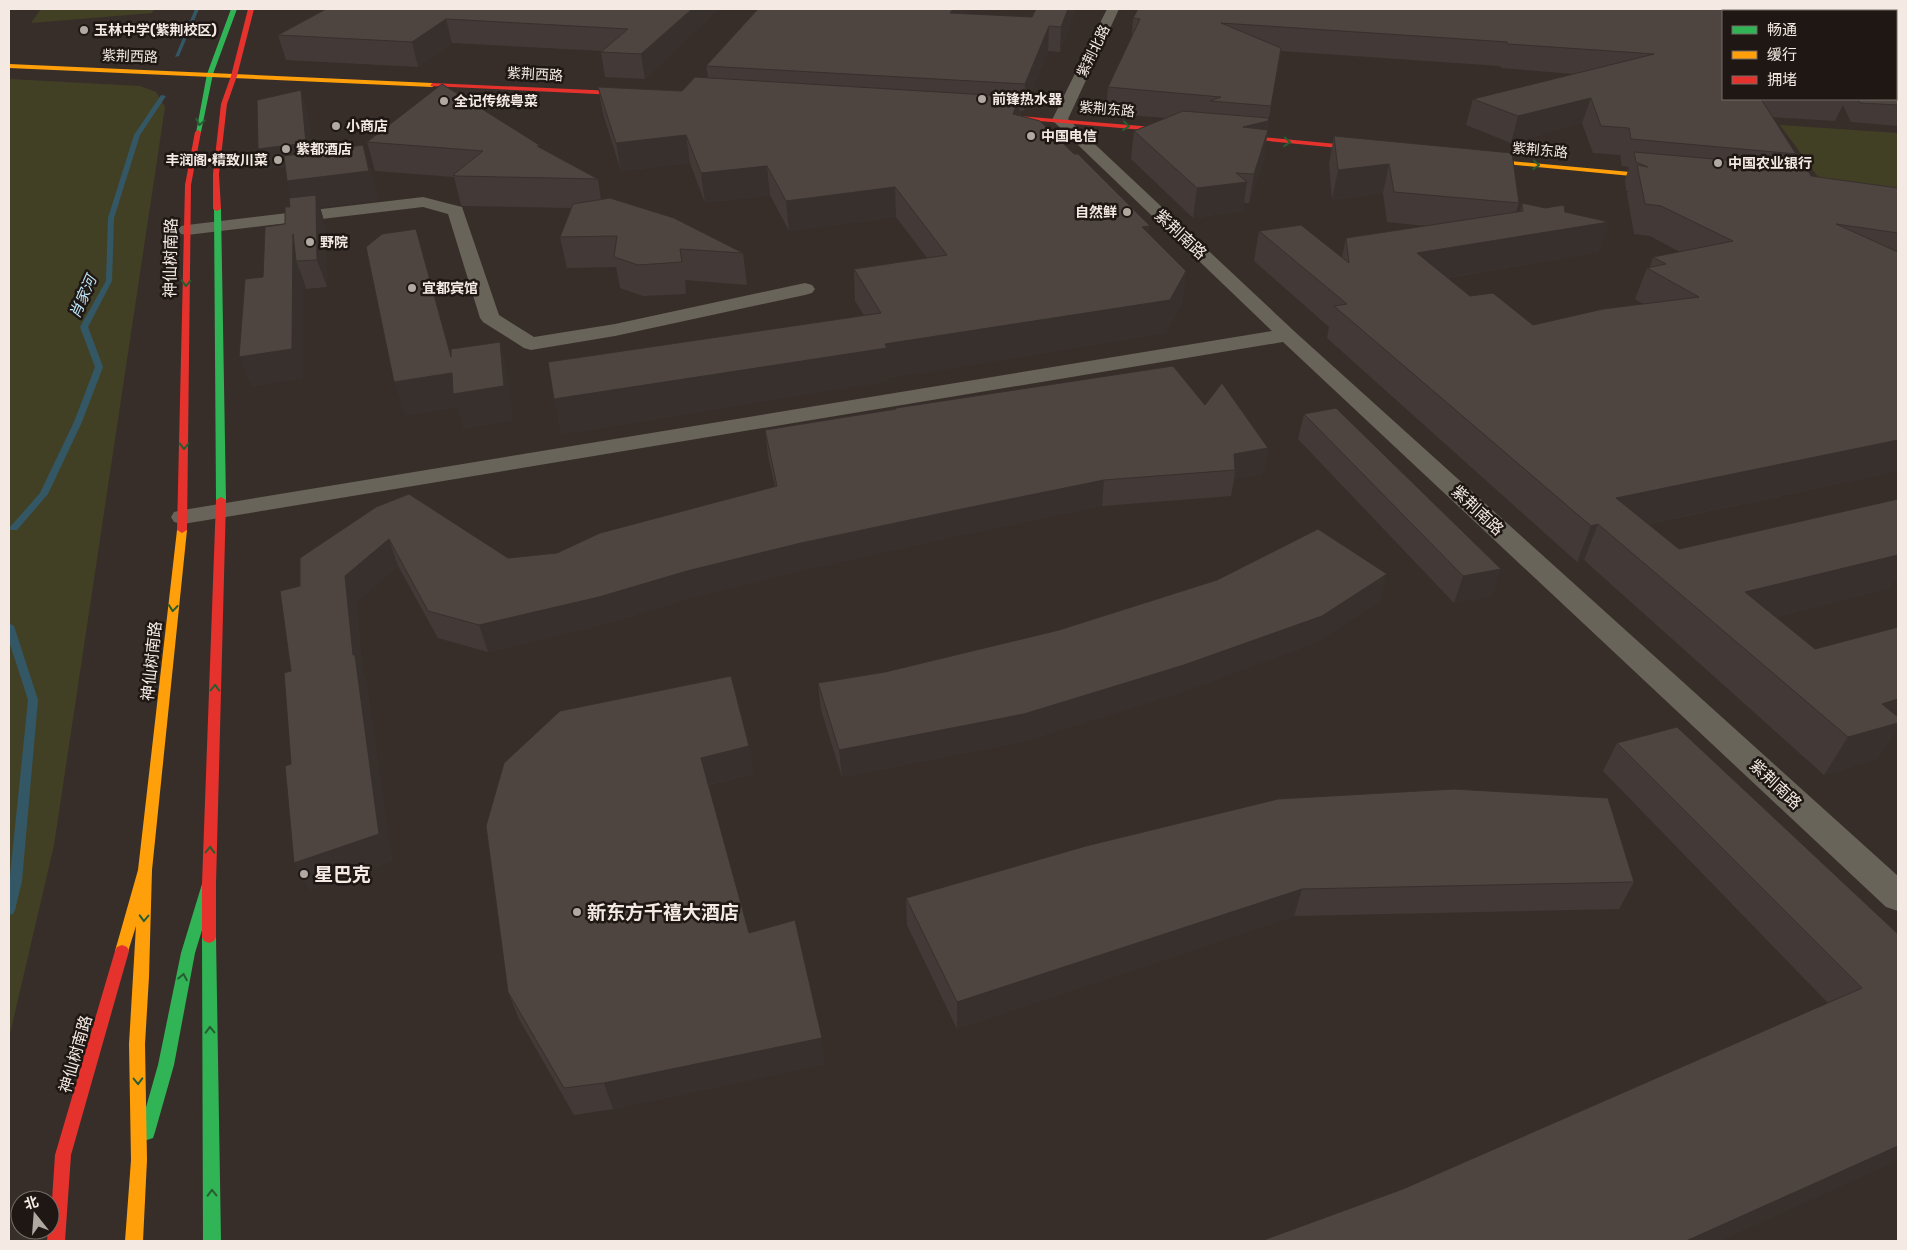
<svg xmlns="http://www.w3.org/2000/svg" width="1907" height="1250" viewBox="0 0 1907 1250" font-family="Rubik,'Noto Sans SC',sans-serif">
  <rect width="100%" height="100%" fill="#372e2a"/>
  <path fill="#414025" d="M41,9h113l-2,4 -121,10z
    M9,79l131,7 16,6 9,15 -111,738 -45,193z
    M1780,125l118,8v58l-77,-10z"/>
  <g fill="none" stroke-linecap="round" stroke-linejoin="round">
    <path fill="#345765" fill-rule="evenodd" d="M195,9h4l-20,47 -4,1z
      M161,95l5,1 -26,39 -26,83 -2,63 -24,46 15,40 -21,55 -34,72 -31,36h-6l-2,-2 2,-2 29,-33 34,-71 21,-55 -15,-40 26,-46 2,-63 26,-83z
      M9,623l5,3 24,74 -16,181 -7,29 -2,4 -4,1v-29l19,-186 -19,-59z"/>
    <path fill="#686459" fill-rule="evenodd" d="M1107,9h12l-51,110 226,212 604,545v35l-12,-4 -603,-565 -1100,182 -9,-2 -3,-5 3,-5 9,-2 1089,-179 -220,-211z
      M423,197l39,10 37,108 35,22 81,-13 190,-41 7,2 3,4 -3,4 -7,2 -190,41 -84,14 -7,-2 -41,-26 -3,-4 -32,-104 -25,-7 -236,28 -6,-1 -3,-4 3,-4 6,-1z"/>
    <path fill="#30b455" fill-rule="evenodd" d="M231,9h6l-24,65 -12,58 -5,1 11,-59z
      M214,207l7,2 5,291 -5,3 -5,-3z
      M209,878l5,2 2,4 -21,69 -21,112 -19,67 -2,6 -6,2 -6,-2 -2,-6 19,-67 23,-112 21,-69 2,-4z
      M209,931l5,2 2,4 5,304h-18l-1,-304 2,-4z"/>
    <path fill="#ff9f0a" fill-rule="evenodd" d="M9,64l423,19 3,2 -3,2 -423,-19z
      M1477,158l186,17 3,2 -3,2 -188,-18v-2z
      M182,527l5,3 -35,340 -3,107 -4,67 2,116 -4,81h-18l6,-81 -2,-116 7,-118 -9,29 -5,2 -5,-2 -2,-4 23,-81 39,-340z"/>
    <path fill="#e5322d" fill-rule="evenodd" d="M248,9h6l-17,67 -10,28 -8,70 2,35 -4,2 -4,-2v-35l8,-70 10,-28z
      M432,83l205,9 3,2 -3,2 -207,-10z
      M994,114l184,15 3,2 -3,2 -186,-16 -1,-1z
      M198,130l3,2 -10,53 -4,345 -5,3 -5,-3 8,-345 10,-53z
      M1230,134l139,13 3,2 -3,2 -141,-14v-2z
      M221,497l5,3 -10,384v53l-2,4 -5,2 -5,-2 -2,-4v-53l14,-384z
      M122,945l5,2 2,4 -58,204 -6,86h-18l1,-11h2l5,-75 60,-204 2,-4z"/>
  </g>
  <path fill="#433a37" d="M326,9h393l-74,70 -40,-2 -4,-25 1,-1 -150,-8 -34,24 -132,-7 -8,-25z
    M758,9h209l-3,5 68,3 44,-8 -16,43 -12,-1 -24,60h-4v4l130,120 36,36 -4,32 -16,30 -278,45v3l-326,53 -8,-35 310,-84 -9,-14 -1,-32 73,-11 -31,-41 -107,14 -19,-36 -65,8 -15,-40 -69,8 -18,-57 -5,-27 84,4 26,-14 -2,-11z
    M1766,9l-43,90h173v-88h-98l-2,-2h102v117l-47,-4 -8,-17 -8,16 -63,-4 24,37 -5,12 20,10 87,12v283l-250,53 31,25 219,-50v80l-4,1 -5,8 -114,29 103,142 -54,16 -240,-215 -7,2 -250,-224 2,-11 -75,-66 5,-30 83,27 4,-20 81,-12 -40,-4 -4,-29 -51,7 -3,-36 5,-28 185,67 -3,9h4l2,-9 43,9 34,40 -152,26 23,18 63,29 110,-21 -8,-5 12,-31 3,-1 3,-10 27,-5 -30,-16 -16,-2 -7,-40 1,-3h-2l-1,-11 4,-13 -7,-1 -2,-11 -27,-2 -11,-30 -71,20 -45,-18 7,-26 101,-25 -73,-6 -1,-2 -219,-15 -14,78 -3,29 -15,45h-5l-1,8 -50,7 -62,-59 3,-28 31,-13 -59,-5 2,-26 24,-51 1,-18z
    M307,110l5,42 51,-7 8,28 7,27 -58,7 4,14 3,66 -21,2 -3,-10v99l-52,8 12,-109 22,-53 7,-27 -7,-30 -19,3 -8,-21z
    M367,142l175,7 56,30 3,21 142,53 4,32 -62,-5 1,14 -43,2 -23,-8 -4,-21 -49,1 -7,-31 11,-29 -108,-2 -2,-1 -7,-28 -79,-6z
    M1205,405l63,43 -5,26 -29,5 -3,17 -129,10 -150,31 -148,33 -113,28 -85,26 -118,28 -50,-14 -40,-72 -42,36 7,74 3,6 26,179 -83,29 -18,-126v-93l9,-85 76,-79 132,51 49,-5 218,-67 -7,-30 -3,-26 131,-21v-1z
    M1304,414l188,182 -38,7 -156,-164z
    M1380,601l-65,42 -136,50 -157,49 -180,35 -21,-67 -3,-27z
    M731,676l18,70 4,28 -45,11 41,148 76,131 -212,45 -39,6 -55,-96 -11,-27z
    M1617,743l281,191v226l-179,81 -316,-52 425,-186 -225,-232z
    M1086,846l548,36 -15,27 -325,7 -337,113 -50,-104 -1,-27z"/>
  <path fill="#37302d" d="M692,9h27l-74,70 -4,-25z
    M953,9h14l-17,28v-24z
    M1068,9h8l-16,43 1,-25z
    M446,19l6,24 -34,24 -6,-25z
    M1049,26l-1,25 -24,60 1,-27z
    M1281,48l-4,24 -10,61 4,-27z
    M301,90l6,20 6,53 -47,7 -8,-21z
    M1020,97l-1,27 -6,-10z
    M1591,98l-9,25 -71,20 7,-27z
    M1268,121l-3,18 3,-9 -4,28 -15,45 5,-29 -11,-47z
    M686,135l4,28 -69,8 -5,-28z
    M363,145l8,28 7,27 -58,7 4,14 3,66 -10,-27 -20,-50 -10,-29z
    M1389,164l-6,29 -51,7 6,-30z
    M767,166l3,29 -65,8 -4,-30z
    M1247,182l-4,29 -50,7 4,-30z
    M895,187l1,30 -107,14 -3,-30z
    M1609,222l-10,30 -190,32 8,-31z
    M1150,226l-3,31 -5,-30z
    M293,234l3,27 7,18v99l-52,8 -12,-29z
    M1186,271l-4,32 -16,30 -278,45v3l-326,53 -8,-35 331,-55z
    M500,342l8,34 5,45 -50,8 -6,-21 -52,8 -11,-34z
    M1898,440v31l-290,61 8,-34z
    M1268,448l-5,26 -29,5 1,-9 -1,-16z
    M1104,480l-2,26 -150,31 -148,33 -113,28 -85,26 -118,28 -9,-27 208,-54 114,-28 151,-32z
    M1598,524l-14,36 -7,2 14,-36z
    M389,539l9,27 -42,36 7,74 3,6 26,179 -83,29 -15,-27 59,-208 -8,-79z
    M1898,555v24l-4,1 -5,8 -163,41 19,-37z
    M1501,569l-9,27 -38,7 9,-27z
    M1387,574l-7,27 -65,42 -136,50 -157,49 -180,35 -3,-27z
    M1898,699v31l-20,29 -54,16 24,-38 34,-33z
    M749,746l4,28 -47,11 -5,-27z
    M1302,889l-8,27 -337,113v-27z
    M822,1038l3,26 -212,45 -9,-26z
    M1898,1146v14l-179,81h-33z"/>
  <path fill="#4e4440" stroke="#37302d" d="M326,9h366l-51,45 -40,-2 27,-23 -182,-10 -34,23 -134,-7z
    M758,9h195l-3,4 82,4 4,-8h32l-7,18 -12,-1 -24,58 -319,-18z
    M1138,9h628l3,2h-46v88h38l35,55 -165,-15 -2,-11 -28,-2 -10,-28 -73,18 -45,-17 181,-45 -146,-10 -1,-2 -286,-19 60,25 -10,58 -61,-5 11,-4 -113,-10 32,-68 -7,-1z
    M1812,9h86v96l-38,-2 -2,-4h38v-88h-83z
    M695,77l325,20 -7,17 27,7 34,33h4l72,72 -8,1 44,44 -16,29 -285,44 2,4 -333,51 -6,-37 333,-49 -27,-44 93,-14 -52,-68 -109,14 -19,-35 -66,7 -15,-38 -70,8 -18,-56 84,4z
    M442,84l99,62h-4l61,33 -142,-3 -3,-1 30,-24 -116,-9z
    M301,90l5,53 -48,6 -1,-49z
    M1183,111l86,7 -1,3 -25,6 25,3 -14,44 -18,-1 11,9 -50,6 -63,-57z
    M1334,136l178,17 7,50 -125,-11 -5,-28 -51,6z
    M363,145l6,26 -82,10 -3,-25z
    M1634,152l172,15 5,9 87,12v45l-62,-9 62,28v188l-282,58 63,51 219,-50v56l-153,37 70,57 83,-22v72l-16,5 16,13v6l-50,14 -250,-213 -7,2 -257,-220 13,-2 -88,-73 42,-6 48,38 -3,-25 177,-27 -1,-8 23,5 19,-3 1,7 44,10 -192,31 53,43 23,-3 40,32 70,-16 96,-12 -52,-29 19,-4 -13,-7 80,-16 -72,-35 -16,-2 -8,-39 11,2 -12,-5z
    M316,195l1,65 -21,1 -3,-27 -1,115 -53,8 6,-78 18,-2 2,-50 20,-3v-17h5l-1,-9z
    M610,198l64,20 69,35 -63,-4 2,13 -44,3 -24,-8 3,-21 -57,1 13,-33z
    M416,229l35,128v-8l49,-7 4,44 -51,8 -1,-21 -58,9 -28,-135 16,-13z
    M1173,366l32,39 17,-22 46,65 -34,6 1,16 -131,10 -152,31 -151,32 -114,28 -88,26 -120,28 -51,-14 -39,-72 -44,37 8,79h2l24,179 -85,29 -9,-97 6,-2 -7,-91 7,-2 -11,-80 20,-5v-28l76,-51 33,-13 99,64 49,-5 43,-20 177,-47 -12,-56 131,-21v-1z
    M1336,408l165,161 -38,7 -159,-162z
    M1318,529l69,45 -65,42 -138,49 -160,49 -185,36 -21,-67 67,-11 174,-42 158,-50z
    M731,676l18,70 -48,12 48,175 46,-13 27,118 -218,45 -40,5 -56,-96 -22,-166 18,-63 56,-52z
    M1677,727l221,207v212l-212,95h-425l142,-52 459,-201 -245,-245z
    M1454,789l154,9 26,84 -332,7 -345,113 -51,-104 180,-52 192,-47z"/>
  <defs><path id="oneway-chevron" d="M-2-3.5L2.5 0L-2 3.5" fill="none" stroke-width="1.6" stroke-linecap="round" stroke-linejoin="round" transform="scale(1.25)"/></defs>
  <g stroke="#265e31">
    <use href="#oneway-chevron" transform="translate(200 122) rotate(102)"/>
    <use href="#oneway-chevron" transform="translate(1126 126) rotate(5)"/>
    <use href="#oneway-chevron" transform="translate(1287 142) rotate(5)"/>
    <use href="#oneway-chevron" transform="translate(1536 165) rotate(5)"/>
    <use href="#oneway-chevron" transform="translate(186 283) rotate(91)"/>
    <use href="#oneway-chevron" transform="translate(184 446) rotate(91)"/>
    <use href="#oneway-chevron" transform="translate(173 608) rotate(96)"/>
    <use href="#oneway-chevron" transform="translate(215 688) rotate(-88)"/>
    <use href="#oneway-chevron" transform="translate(210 850) rotate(-88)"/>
    <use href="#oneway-chevron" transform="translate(144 918) rotate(92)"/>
    <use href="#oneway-chevron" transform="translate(183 977) rotate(-79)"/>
    <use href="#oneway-chevron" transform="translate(210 1030) rotate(-91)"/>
    <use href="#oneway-chevron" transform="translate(138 1081) rotate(89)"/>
    <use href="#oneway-chevron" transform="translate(212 1193) rotate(-91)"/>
  </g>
  <g fill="#b2a8a2" stroke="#1e1713" stroke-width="2">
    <circle cx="84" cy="30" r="5"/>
    <circle cx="982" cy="99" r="5"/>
    <circle cx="444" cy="101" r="5"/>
    <circle cx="336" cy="126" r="5"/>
    <circle cx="1031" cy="136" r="5"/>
    <circle cx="286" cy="149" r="5"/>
    <circle cx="278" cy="160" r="5"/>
    <circle cx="1718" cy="163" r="5"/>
    <circle cx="1127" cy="212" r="5"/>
    <circle cx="310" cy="242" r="5"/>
    <circle cx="412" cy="288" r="5"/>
    <circle cx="304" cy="874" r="5"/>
    <circle cx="577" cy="912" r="5"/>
  </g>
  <g text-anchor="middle" stroke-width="5" stroke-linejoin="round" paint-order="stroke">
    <g font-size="14" font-weight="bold" fill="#f4e9e3" stroke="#1e1713" text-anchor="start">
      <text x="94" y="35">玉林中学(紫荆校区)</text>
      <text x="992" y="104">前锋热水器</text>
      <text x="454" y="106">全记传统粤菜</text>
      <text x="346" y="131">小商店</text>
      <text x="1041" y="141">中国电信</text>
      <text x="296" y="154">紫都酒店</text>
      <text x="268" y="165" text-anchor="end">丰润阁·精致川菜</text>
      <text x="1728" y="168">中国农业银行</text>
      <text x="1117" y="217" text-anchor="end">自然鲜</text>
      <text x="320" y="247">野院</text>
      <text x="422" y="293">宜都宾馆</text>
    </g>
    <g font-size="14" fill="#f4e9e3" stroke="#1e1713">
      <text transform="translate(1093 51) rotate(-64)" y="5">紫荆北路</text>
      <text transform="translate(130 56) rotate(2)" y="5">紫荆西路</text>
      <text transform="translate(535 74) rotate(3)" y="5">紫荆西路</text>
      <text transform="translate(1107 109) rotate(5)" y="5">紫荆东路</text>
      <text transform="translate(1540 150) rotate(5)" y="5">紫荆东路</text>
    </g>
    <g font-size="15" font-style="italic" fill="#bee6f8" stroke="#1e1713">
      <text transform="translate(83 297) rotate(-66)" y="5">肖家河</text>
    </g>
    <g font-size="16" fill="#f4e9e3" stroke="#1e1713">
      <text transform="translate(1181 234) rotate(43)" y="6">紫荆南路</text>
      <text transform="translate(170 258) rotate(-89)" y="6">神仙树南路</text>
      <text transform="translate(1478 510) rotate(43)" y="6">紫荆南路</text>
      <text transform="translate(151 661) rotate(-84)" y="6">神仙树南路</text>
      <text transform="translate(1776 784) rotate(43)" y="6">紫荆南路</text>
      <text transform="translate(75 1054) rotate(-74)" y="6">神仙树南路</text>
    </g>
    <g font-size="19" font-weight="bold" fill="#f4e9e3" stroke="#1e1713" text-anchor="start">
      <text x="314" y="881">星巴克</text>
      <text x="587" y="919">新东方千禧大酒店</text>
    </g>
  </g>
  <rect width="1907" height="1250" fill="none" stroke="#f4e9e3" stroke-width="20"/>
  <rect x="1722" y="10" width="175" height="90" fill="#1e1713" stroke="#746b66"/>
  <rect x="1732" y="26" width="25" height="8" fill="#30b455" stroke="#746b66"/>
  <text x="1767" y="35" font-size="15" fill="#f4e9e3">畅通</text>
  <rect x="1732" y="51" width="25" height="8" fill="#ff9f0a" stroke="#746b66"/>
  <text x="1767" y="60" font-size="15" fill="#f4e9e3">缓行</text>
  <rect x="1732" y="76" width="25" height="8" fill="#e5322d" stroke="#746b66"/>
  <text x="1767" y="85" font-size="15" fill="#f4e9e3">拥堵</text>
  <g transform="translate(35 1215) rotate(343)"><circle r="24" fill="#1e1713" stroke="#746b66"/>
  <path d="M0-4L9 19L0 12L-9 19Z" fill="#b2a8a2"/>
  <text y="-8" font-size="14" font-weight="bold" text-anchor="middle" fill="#f4e9e3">北</text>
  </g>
</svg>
